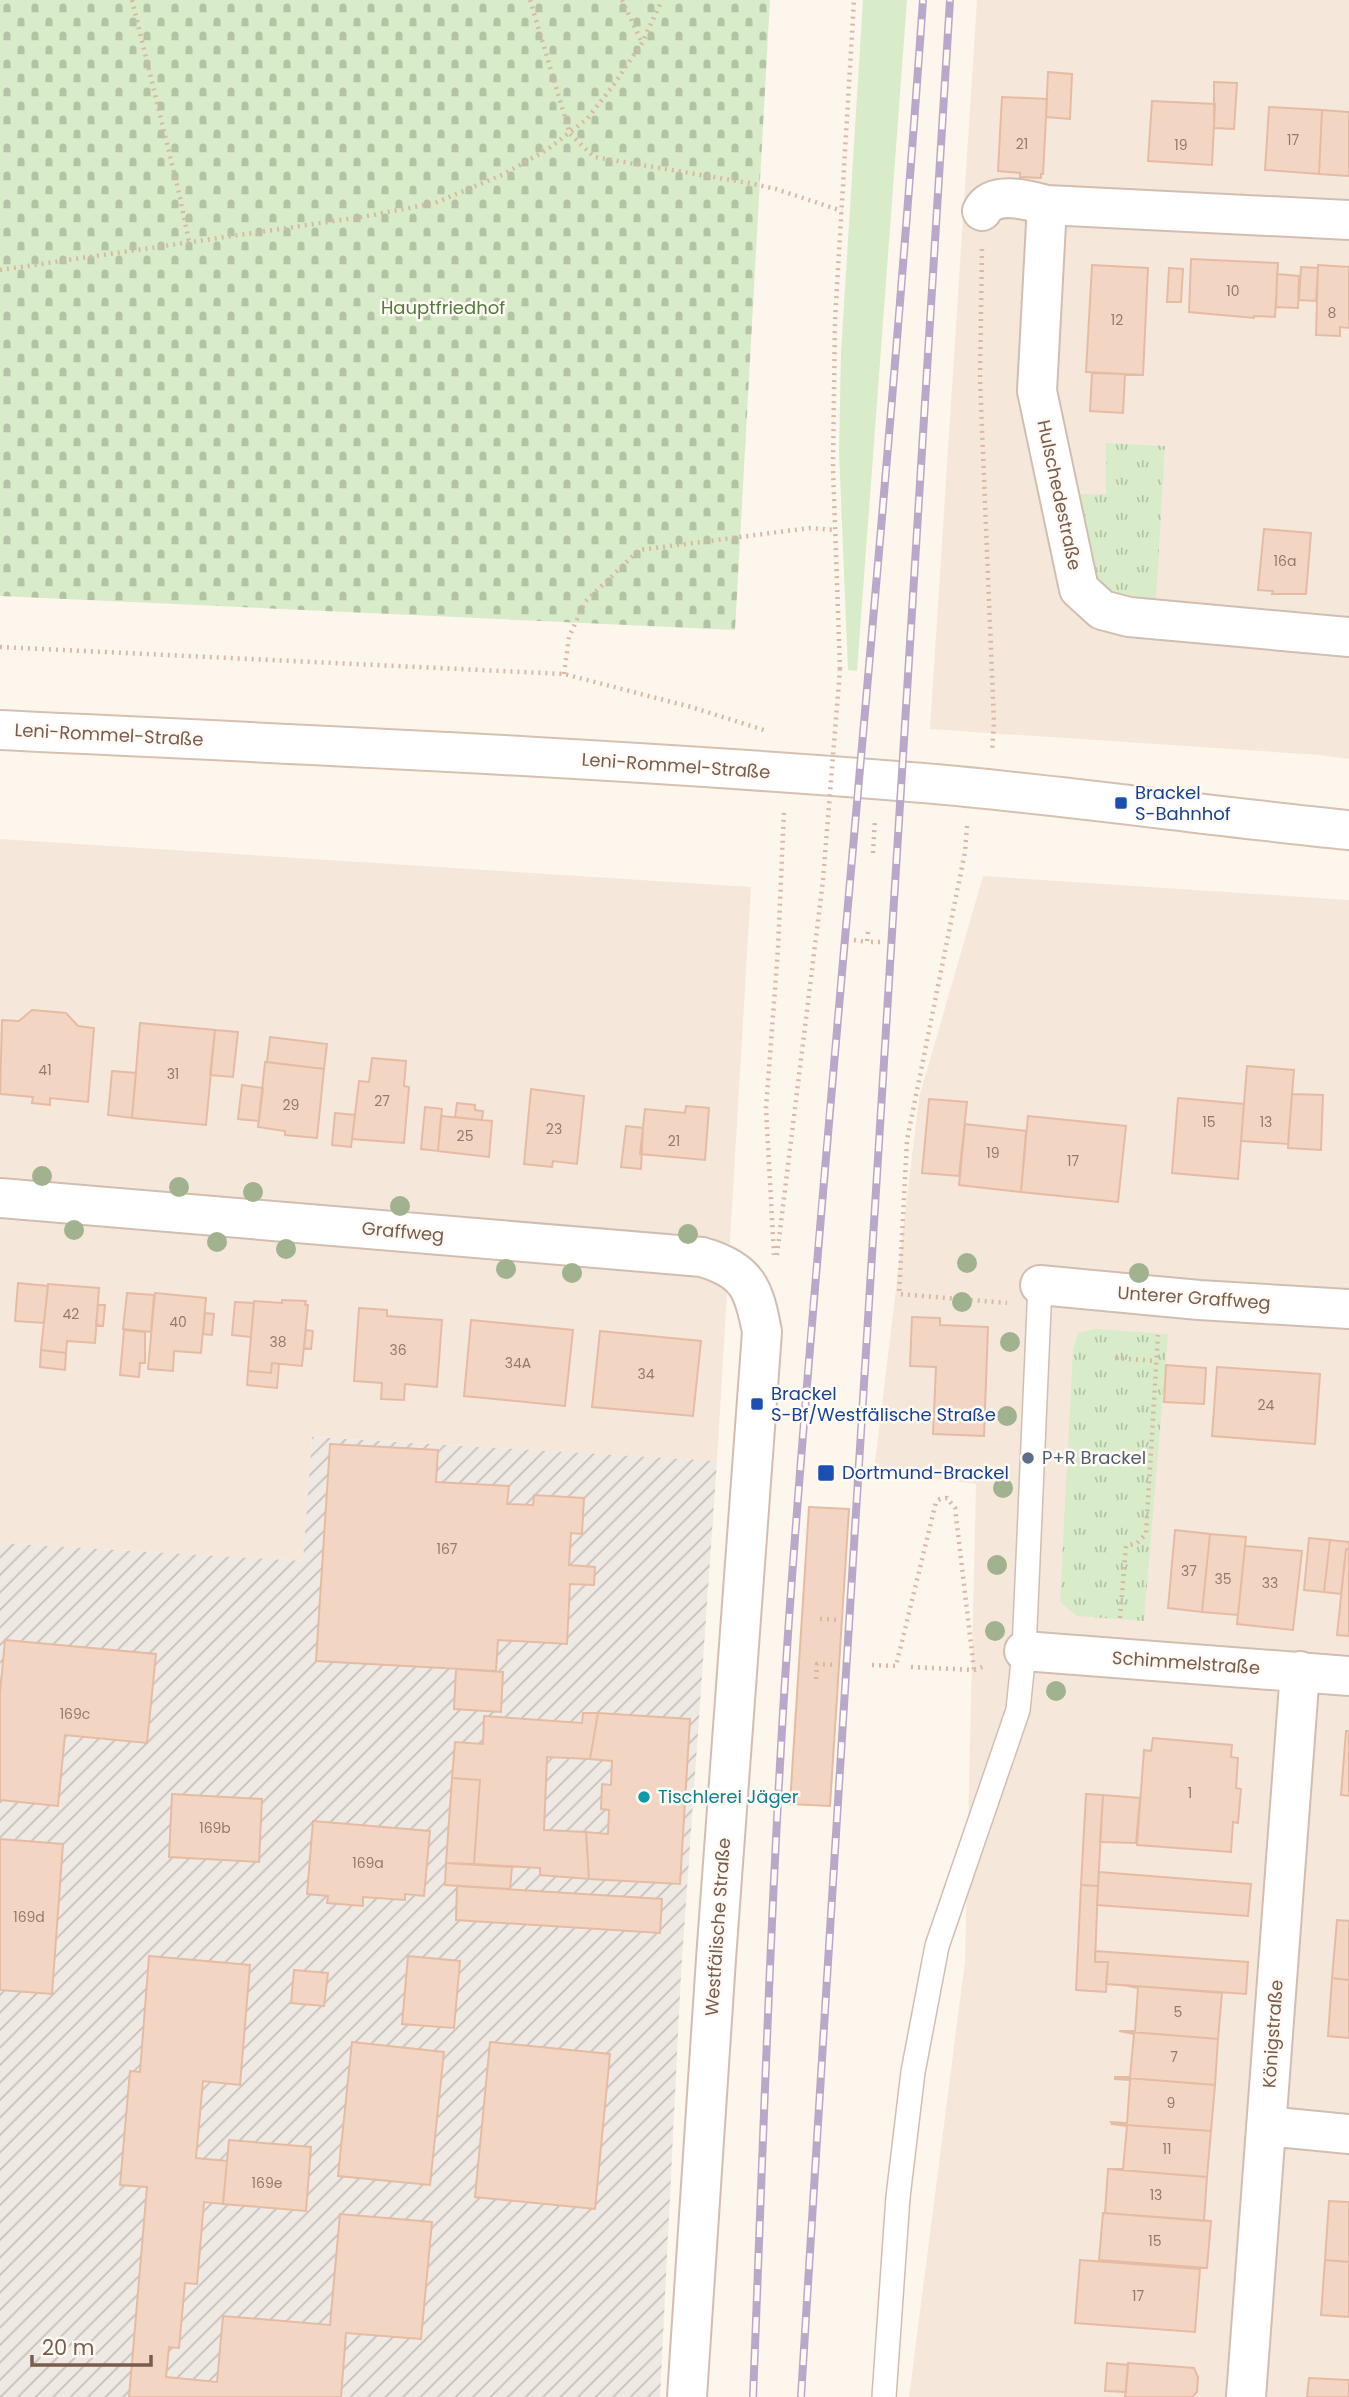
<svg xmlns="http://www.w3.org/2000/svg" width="1349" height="2397" viewBox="0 0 1349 2397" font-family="Poppins,sans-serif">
  <defs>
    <pattern id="industrial-furrows" width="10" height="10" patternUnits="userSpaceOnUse" patternTransform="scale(1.75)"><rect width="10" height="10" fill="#efe9e4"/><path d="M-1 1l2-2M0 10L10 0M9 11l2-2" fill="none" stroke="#c7c0bb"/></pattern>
    <pattern id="cemetery-stones" width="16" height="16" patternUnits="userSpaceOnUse" patternTransform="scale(1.75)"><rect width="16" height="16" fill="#d8ecc9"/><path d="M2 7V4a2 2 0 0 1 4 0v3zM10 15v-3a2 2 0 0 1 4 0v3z" fill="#b4c2a5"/></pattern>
    <pattern id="park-tufts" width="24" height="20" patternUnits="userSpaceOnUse" patternTransform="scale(1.75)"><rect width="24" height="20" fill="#d8ecc9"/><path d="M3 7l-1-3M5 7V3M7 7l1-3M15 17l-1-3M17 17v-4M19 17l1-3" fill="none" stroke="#b4c2a5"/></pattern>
  </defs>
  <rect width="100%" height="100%" fill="#fdf6ec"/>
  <path fill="#f5e8da" d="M977,0h372v759l-30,-4 -389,-26z
    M0,839l751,48 -34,574 -405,-24 -8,124 -304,-18z
    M983,876l366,24v1497h-440l56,-436 11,-477 -102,-13 45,-373z"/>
  <path fill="url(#industrial-furrows)" d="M312,1437l405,24 -36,513 -21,423h-660v-854l303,18z"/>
  <path fill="#d8ecc9" d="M863,0h44l-50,671 -9,-1 -9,-218 2,-100z"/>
  <path fill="url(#cemetery-stones)" d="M0,0h770l-35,630 -735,-34z"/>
  <path fill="url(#park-tufts)" d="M1106,443l59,3 -9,154 -46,-1 -15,-12 -19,-93h30z
    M1095,1329l73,5 -24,287 -67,-5 -17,-14 13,-253 5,-16z"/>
  <path fill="#f3d5c3" stroke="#e6bba3" stroke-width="2" d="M1048,72l24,2 -2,45 -24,-2z
    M1214,82l23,1 -3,46 -20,-1z
    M1002,97l45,2 -4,75h-2v4l-21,-1v-4l-22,-2z
    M1152,101l63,3 -3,61 -64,-4z
    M1269,107l53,3 -3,64 -54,-4z
    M1322,110l27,2v64l-30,-2z
    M1191,259l87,4 -3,54 -21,-1v2l-65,-6z
    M1092,265l56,3 -5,107 -57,-3z
    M1318,265l31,2v61l-9,-1v9l-24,-1z
    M1301,267l17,1 -2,33 -17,-1z
    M1169,268l14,1 -2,33h-14z
    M1277,274l22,2 -1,32 -22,-1z
    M1092,373l33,1 -2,39 -33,-2z
    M1264,529l47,4 -5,61h-34l1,-3 -15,-1z
    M32,1010l34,3 12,13 16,2 -6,74 -38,-4v7l-18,-2 1,-6 -33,-3 2,-74 17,1z
    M140,1023l75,7 -9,95 -74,-7z
    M215,1030l23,2 -5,45 -23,-2z
    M270,1037l57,7 -3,25 -57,-7z
    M372,1058l34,3 -2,25 5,1 -5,56 -52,-4 7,-58 10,1z
    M265,1062l59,7 -7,69 -32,-3v-4l-27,-4z
    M1247,1066l47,4 -6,74 -47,-3z
    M112,1071l24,2 -4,45 -24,-3z
    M242,1085l21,3 -4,33 -21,-2z
    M531,1089l53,7 -7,68 -24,-3 -1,6 -28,-3z
    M1292,1094l31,1 -2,55 -33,-2z
    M1178,1098l66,6 -6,75 -66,-6z
    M929,1099l38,3 -8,74 -37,-3z
    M457,1103l18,2v5l8,1 -1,9 -27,-3z
    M686,1106l23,2 -4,52 -65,-6 5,-45 40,4z
    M425,1107l17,2 -4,42 -17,-2z
    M335,1113l20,2 -4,32 -19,-2z
    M441,1116l51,5 -3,36 -51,-6z
    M1028,1116l98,10 -8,76 -97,-10z
    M965,1124l61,7 -5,61 -62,-7z
    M626,1126l17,2 -2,41 -20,-2z
    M18,1283l30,3 -4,37 -29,-2z
    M48,1284l51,4 -4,55 -28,-2 -1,12 -25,-3z
    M127,1293l27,2 -3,37 -28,-3z
    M155,1293l51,5 -5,55 -27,-2 -1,20 -25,-2z
    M282,1300l24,1 -1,4h3l-6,61 -30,-3 -1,10 -23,-2 6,-70 28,2z
    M235,1302l19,1 -3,34 -19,-2z
    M98,1305h7l-2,21 -7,-1z
    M359,1308l28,2v6l55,4 -5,67 -32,-3 -1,16 -23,-1 1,-16 -28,-2z
    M205,1313l9,1 -2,21 -9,-1z
    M912,1317l28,1v7l48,2 -4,109 -51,-2 3,-67 -26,-1z
    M471,1320l102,10 -8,76 -101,-10z
    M124,1330l21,2v31h-5l-1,14 -19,-2z
    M306,1330l7,1 -2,18 -7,-1z
    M600,1331l101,10 -8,75 -101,-9z
    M41,1350l25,3 -1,17 -25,-3z
    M272,1363l7,1 -2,24 -30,-3 1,-14 23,2z
    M1166,1365l40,3 -2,36 -40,-2z
    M1217,1367l103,7 -5,70 -103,-8z
    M330,1444l108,6 -2,32 73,4 -2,18 26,1 1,-10 50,3 -2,36 -11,-1 -2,32 26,2 -1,18 -24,-1 -3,60 -69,-4 -2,31 -180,-10z
    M809,1507l40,2 -19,297 -40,-2z
    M1175,1530l35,4 -8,78 -34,-4z
    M1210,1534l36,3 -8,78 -36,-3z
    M1309,1538l21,2 -6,52 -20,-2z
    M1330,1540l19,2v8l-3,-1 -5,45 -17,-2z
    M1245,1546l57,5 -9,79 -56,-6z
    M1346,1549l3,1v86l-12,-1z
    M5,1640l151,14 -9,89 -82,-8 -7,71 -58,-6v-107z
    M456,1669l47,3 -2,40 -47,-3z
    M583,1713h15l-8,46 -43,-2 -3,73 42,2 3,47 -49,-4v-7l-66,-4 6,-84 -28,-2 3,-36 28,2 1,-28 98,7z
    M598,1713l92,6 -10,165 -91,-5 -3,-47 22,2 1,-24 -8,-1 1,-25 9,1 1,-24 -22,-2z
    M1346,1731h3v65l-8,-1z
    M1153,1738l79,7 -1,12 7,1 -2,30 5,1 -3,34 -5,-1 -2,30 -94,-7 7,-95 7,1z
    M452,1778l28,2 -6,84 -28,-1z
    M172,1794l90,5 -3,63 -90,-5z
    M1086,1794l17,1 -5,91 -17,-1z
    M1103,1795l37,3 -4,45 -36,-1z
    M313,1821l117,10 -6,65 -19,-2v6l-42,-3v9l-36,-3 1,-7 -21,-2z
    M0,1839l63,5 -11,150 -52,-4z
    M446,1863l66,4 -2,22 -65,-4z
    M1099,1872l152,12 -3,32 -151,-11z
    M1081,1885l17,1 -3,76h13l-2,30 -30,-2z
    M457,1886l205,13 -2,34 -204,-13z
    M1337,1920l12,1v59l-17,-2z
    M1095,1951l153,11 -2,32 -140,-10 2,-22h-13z
    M149,1956l101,9 -10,120 -37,-4 -7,77 31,3 -4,43 -19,-2 -7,82 -12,-1 -6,65 -10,-1 -3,30 51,5 6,-66 107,9 10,-111 92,8 -11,117 -75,-6 -5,64h-212l18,-210 -27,-2 10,-114 10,1z
    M408,1956l52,5 -6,67 -52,-4z
    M294,1970l34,3 -4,33 -33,-3z
    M1332,1978l17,2v58l-21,-2z
    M1123,1985l99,8 -4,46 -99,-8h16l3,-43z
    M1119,2031l99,8 -3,46 -100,-8h15l4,-43z
    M352,2042l92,10 -14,133 -92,-9z
    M490,2042l120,12 -15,155 -120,-12z
    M1115,2077l100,8 -4,46 -99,-7 -1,-2 16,1 3,-43 -15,-1z
    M1112,2124l99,7 -4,46 -99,-8h15l4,-43z
    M229,2140l82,7 -5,64 -83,-7z
    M1108,2169l99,8 -3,44 -99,-8z
    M1329,2201l20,1v60l-24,-2z
    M1103,2213l108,8 -4,47 -108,-8z
    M1080,2260l120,9 -5,63 -120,-9z
    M1325,2260l24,2v55l-28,-2z
    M1107,2363l21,2 -2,27 -21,-1z
    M1128,2363l66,5 4,9 -1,15 -5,5h-67z
    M1309,2378l40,2v17h-42z"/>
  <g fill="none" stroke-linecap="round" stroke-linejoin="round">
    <g stroke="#d1beb0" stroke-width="26">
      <path id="service" d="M884,2397l14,-200 15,-125 24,-126 81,-236 6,-59 16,-366"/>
    </g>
    <g stroke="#d1beb0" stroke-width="42">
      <path id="minor" d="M1047,205l-10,186 42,198 23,21 27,7 220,20
        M982,211c11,-21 46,-11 65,-6l302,15
        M0,1198l702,59c45,13 52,31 60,75l-46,627 -29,438
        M1040,1285l159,15 150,9
        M1024,1651l325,25
        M1266,2126l83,8
        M1246,2397l54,-726"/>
    </g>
    <g stroke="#d6c0b0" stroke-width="42">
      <path id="secondary" d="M0,730c308,15 616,28 923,53 143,12 284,33 426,47"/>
    </g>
    <path stroke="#d9b8a5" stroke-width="4.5" stroke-dasharray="2 5" stroke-linecap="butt" d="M132,0l47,193 10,49
      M530,0l40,134 24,23 155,26 27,6 66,22
      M622,0l20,43
      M982,249l-2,131 14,343 -2,28
      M0,270l362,-53 73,-14 69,-29 44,-25 39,-30 25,-32 30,-44 20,-43
      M0,647l564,27 127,33 73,23
      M840,669l-7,-201 2,-148 19,-320
      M564,674l5,-37 16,-35 54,-52 171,-22 25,2
      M967,826l-2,26 -58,288 -8,154 108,9
      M873,853l2,-34
      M868,932l-1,10h15
      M854,940l13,2
      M774,1255l-8,-146 12,-160 6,-139
      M777,1255l46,-375
      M1115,1358l42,3
      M1120,1618l6,-72 11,-3 9,-9 12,-199
      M820,1619l19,1
      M872,1665l24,1 40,-164 4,-3 7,-1 8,10 19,162
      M911,1667l63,3 13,-5
      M816,1679l1,-15 19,1"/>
    <use href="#service" stroke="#fff" stroke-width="23"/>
    <use href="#minor" stroke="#fff" stroke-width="38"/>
    <use href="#secondary" stroke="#fff" stroke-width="38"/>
    <g stroke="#b9a8c9" stroke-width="8">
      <path id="rail" d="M753,2397c11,-273 19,-547 39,-820 39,-526 94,-1051 131,-1577
        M801,2397l149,-2397"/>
    </g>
    <use href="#rail" stroke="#fffaf3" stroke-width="5" stroke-dasharray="16" stroke-linecap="butt"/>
    <path stroke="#d9b8a5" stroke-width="4.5" stroke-dasharray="2 5" stroke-linecap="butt" d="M823,880l17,-211"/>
  </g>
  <g fill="#a0b28e">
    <circle cx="42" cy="1176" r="10"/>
    <circle cx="179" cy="1187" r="10"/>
    <circle cx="253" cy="1192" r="10"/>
    <circle cx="400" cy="1206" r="10"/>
    <circle cx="74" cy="1230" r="10"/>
    <circle cx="688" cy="1234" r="10"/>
    <circle cx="217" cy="1242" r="10"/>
    <circle cx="286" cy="1249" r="10"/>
    <circle cx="967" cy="1263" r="10"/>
    <circle cx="506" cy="1269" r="10"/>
    <circle cx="572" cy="1273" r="10"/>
    <circle cx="1139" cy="1273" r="10"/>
    <circle cx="962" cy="1302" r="10"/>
    <circle cx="1010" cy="1342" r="10"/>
    <circle cx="1007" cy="1416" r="10"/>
    <circle cx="1003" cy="1488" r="10"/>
    <circle cx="997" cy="1565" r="10"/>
    <circle cx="995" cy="1631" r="10"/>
    <circle cx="1056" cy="1691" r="10"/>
  </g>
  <g fill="#1a4fb4" stroke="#fffaf3" stroke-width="2.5">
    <rect x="1114" y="796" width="14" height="14" rx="3.5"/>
    <rect x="750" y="1397" width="14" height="14" rx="3.5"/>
    <rect x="817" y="1464" width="18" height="18" rx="3.5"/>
  </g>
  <circle fill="#5c6f8a" stroke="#fffaf3" stroke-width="2.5" cx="1028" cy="1458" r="7"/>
  <circle fill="#0f9aa8" stroke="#fffaf3" stroke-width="2.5" cx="644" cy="1797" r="7"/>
  <g text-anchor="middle" stroke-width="5" stroke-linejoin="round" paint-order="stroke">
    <g font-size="14" fill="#987a6a">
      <text x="1293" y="145">17</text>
      <text x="1022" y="149">21</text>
      <text x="1181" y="150">19</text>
      <text x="1233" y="296">10</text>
      <text x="1332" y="318">8</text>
      <text x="1117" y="325">12</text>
      <text x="1285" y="566">16a</text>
      <text x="45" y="1075">41</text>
      <text x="173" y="1079">31</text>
      <text x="382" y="1106">27</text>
      <text x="291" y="1110">29</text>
      <text x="1209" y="1127">15</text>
      <text x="1266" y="1127">13</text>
      <text x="554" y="1134">23</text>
      <text x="465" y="1141">25</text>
      <text x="674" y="1146">21</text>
      <text x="993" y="1158">19</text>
      <text x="1073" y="1166">17</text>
      <text x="71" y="1319">42</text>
      <text x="178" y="1327">40</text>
      <text x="278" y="1347">38</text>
      <text x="398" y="1355">36</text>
      <text x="518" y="1368">34A</text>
      <text x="646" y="1379">34</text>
      <text x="1266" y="1410">24</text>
      <text x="447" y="1554">167</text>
      <text x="1189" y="1576">37</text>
      <text x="1223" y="1584">35</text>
      <text x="1270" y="1588">33</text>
      <text x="75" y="1719">169c</text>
      <text x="1190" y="1798">1</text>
      <text x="215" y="1833">169b</text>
      <text x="368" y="1868">169a</text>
      <text x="29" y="1922">169d</text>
      <text x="1178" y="2017">5</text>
      <text x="1174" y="2062">7</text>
      <text x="1171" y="2108">9</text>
      <text x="1167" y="2154">11</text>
      <text x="267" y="2188">169e</text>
      <text x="1156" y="2200">13</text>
      <text x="1155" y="2246">15</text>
      <text x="1138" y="2301">17</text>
    </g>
    <g font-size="18" fill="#537a41" stroke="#fffaf3">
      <text x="443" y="314">Hauptfriedhof</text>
    </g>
    <g font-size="18" fill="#7a5c4d" stroke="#fffaf3">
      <text transform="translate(1059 495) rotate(78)" y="6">Hulschedestraße</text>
      <text transform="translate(109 735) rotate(3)" y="6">Leni-Rommel-Straße</text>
      <text transform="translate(676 766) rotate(4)" y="6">Leni-Rommel-Straße</text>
      <text transform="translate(403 1232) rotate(5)" y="6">Graffweg</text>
      <text transform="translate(1194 1298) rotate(4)" y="6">Unterer Graffweg</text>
      <text transform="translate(1186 1663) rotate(4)" y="6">Schimmelstraße</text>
      <text transform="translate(718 1927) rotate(-86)" y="6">Westfälische Straße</text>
      <text transform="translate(1273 2034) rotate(-86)" y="6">Königstraße</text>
    </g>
    <g font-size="18" fill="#164399" stroke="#fffaf3" text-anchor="start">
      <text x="1135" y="799">Brackel<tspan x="1135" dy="21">S-Bahnhof</tspan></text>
      <text x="771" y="1400">Brackel<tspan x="771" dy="21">S-Bf/Westfälische Straße</tspan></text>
      <text x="842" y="1479">Dortmund-Brackel</text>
    </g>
    <g font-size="18" fill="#4e5e75" stroke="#fffaf3" text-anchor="start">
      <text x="1042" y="1464">P+R Brackel</text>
    </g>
    <g font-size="18" fill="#0d838f" stroke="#fffaf3" text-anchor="start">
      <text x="658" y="1803">Tischlerei Jäger</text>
    </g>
  </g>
  <path d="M32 2355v10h119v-10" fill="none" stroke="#7a5c4d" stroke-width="3.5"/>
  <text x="42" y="2355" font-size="21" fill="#7a5c4d" stroke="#fffaf3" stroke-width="5" paint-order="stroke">20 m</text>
</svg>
